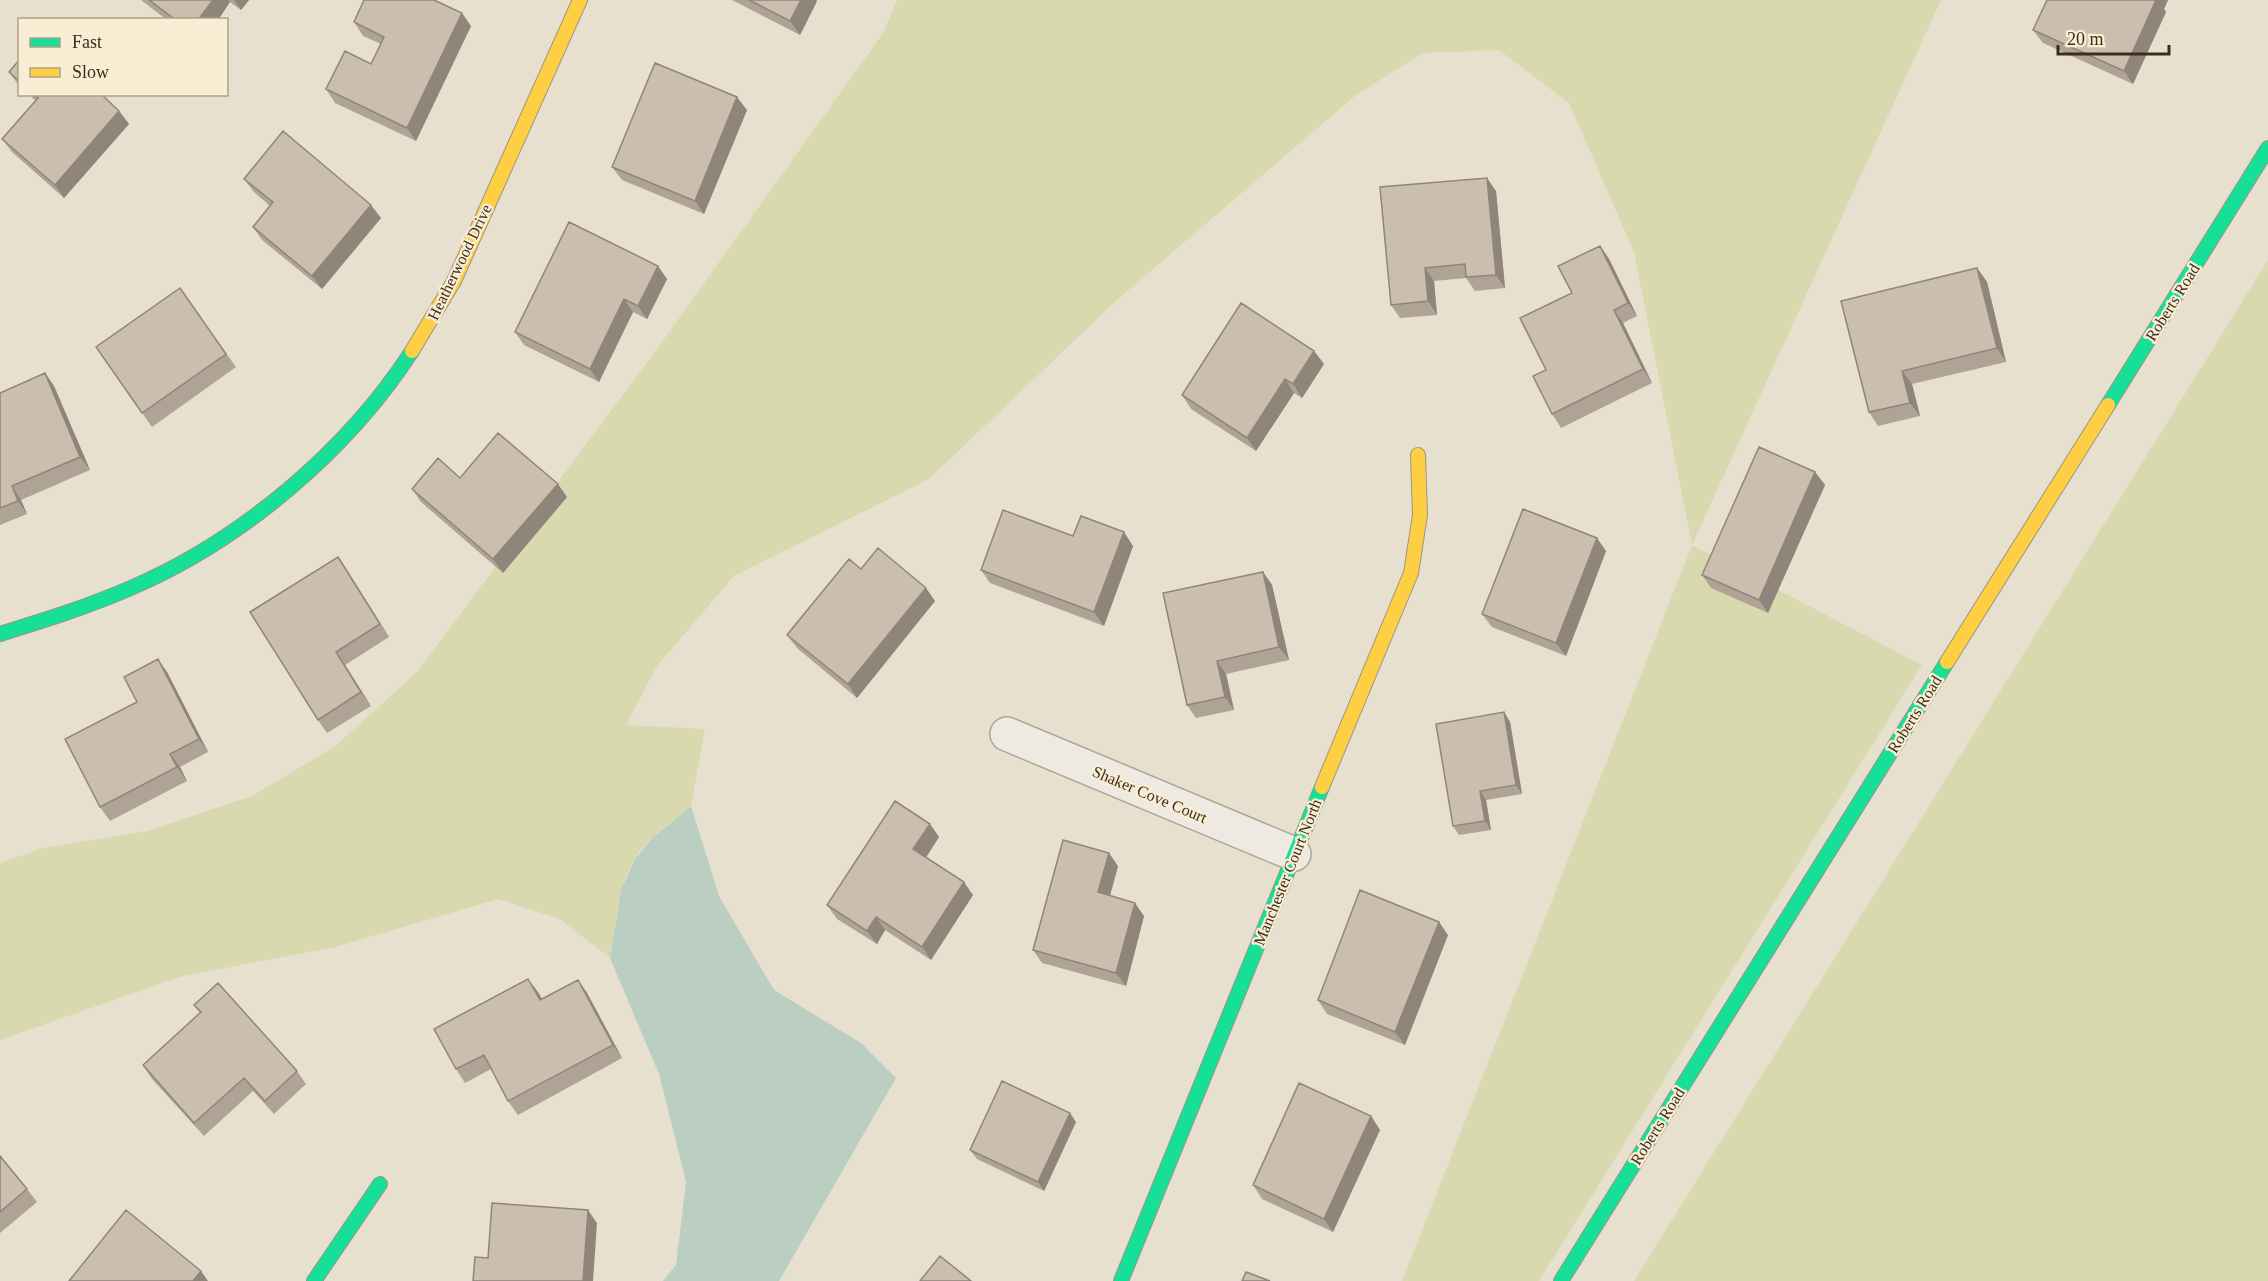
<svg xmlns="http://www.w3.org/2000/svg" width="2268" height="1281" viewBox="0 0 2268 1281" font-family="Georgia,serif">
  <rect width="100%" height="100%" fill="#e8e0ce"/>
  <path fill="#d9d9af" d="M897,0h1044l-249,545 230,120 -383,616h-137l290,-736 -58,-293 -65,-149 -70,-53 -76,3 -67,42 -238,204 -189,180 -195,97 -77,90 -31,59 79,4 -14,77c-19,16 -44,31 -57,54 -17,29 -18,65 -24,98l-50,-39 -62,-20 -163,48 -156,30 -179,63v-177l43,-15 105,-17 104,-35 81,-48 84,-76 245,-330 221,-309z
    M2268,260v1021h-634z"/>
  <path fill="#bacec1" d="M691,806l28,90 55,94 87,53 35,35 -117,203h-116l13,-16 10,-83 -27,-108 -49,-116 11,-68 14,-31 17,-21z"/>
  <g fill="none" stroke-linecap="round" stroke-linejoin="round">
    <g stroke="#ada597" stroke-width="36">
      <path id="street" d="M1007,734l287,120"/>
    </g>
    <g stroke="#9d9487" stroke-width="16">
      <path id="fast" d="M2108,405l160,-257
        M0,634c45,-14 90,-28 133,-47 109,-47 215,-137 279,-236
        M314,1281l66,-97
        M1121,1281l201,-494
        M1561,1281l386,-619"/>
    </g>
    <g stroke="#9d9487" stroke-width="16">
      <path id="slow" d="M412,351l42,-70 126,-281
        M1947,662l161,-257
        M1322,787l89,-214 9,-58 -2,-60"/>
    </g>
    <use href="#street" stroke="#efeae1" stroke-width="33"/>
    <use href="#fast" stroke="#16e098" stroke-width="14"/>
    <use href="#slow" stroke="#ffcf43" stroke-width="14"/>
  </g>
  <path fill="#afa396" d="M141,0h108l-8,10 -11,-8 -12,18h-51z
    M732,0h84l1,1 -17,34z
    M2047,0h121l-4,9 2,3 -33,72 -90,-41 -10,-13z
    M354,22l117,4 -55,115 -81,-38 -9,-14 45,-25 10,-20 -18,-8z
    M20,59v28l-11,-15z
    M28,94h73l18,17 10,13 -65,74 -52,-46 -10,-13 34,-38z
    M747,110l-43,104 -82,-34 -10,-13z
    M244,179l137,39 -59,71 -60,-49 -9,-13 17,-21 -16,-14z
    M1496,191l9,97 -30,3 -9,-13 -32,3 3,34 -37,3 -9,-13z
    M1600,246l9,13 28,57 -14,7 29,60 -91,45 -9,-14 -6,-44 26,-77z
    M1977,268l10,14 19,80 -94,22 8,32 -42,10 -9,-14z
    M667,279l-20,40 -14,-7 -34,70 -75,-37 -9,-13z
    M180,288l56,79 -84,60 -56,-80z
    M1314,351l10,13 -22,34 -8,-5 -38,58 -65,-42 -9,-14z
    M45,373l9,13 36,84 -69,30 6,14 -27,11v-132z
    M1815,472l10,13 -57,128 -57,-25 -9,-13z
    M460,478l107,19 -64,76 -82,-71 -9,-13z
    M1073,536l60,10 -29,80 -114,-43 -9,-13z
    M1606,551l-40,105 -74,-29 -10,-13z
    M338,557l51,80 -44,28 26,41 -44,27 -9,-13z
    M861,569l74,32 -78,97 -60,-50 -10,-13z
    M1263,572l9,13 17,75 -63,14 8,36 -38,8 -9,-13z
    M167,672l41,80 -28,15 7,14 -77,40 -10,-14 37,-105z
    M1504,712l6,10 12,72 -36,6 5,30 -32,5 -6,-9z
    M930,824l9,13 -13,21 47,37 -42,65 -46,-30 -8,14 -40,-25 -10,-14z
    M1118,866l-8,30 34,20 -18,70 -84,-23 -9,-13z
    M1448,935l-43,110 -78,-31 -9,-14z
    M578,980l9,13 35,65 -104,57 -10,-14 -17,-32 -26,14 -9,-14 82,-77 4,7z
    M194,1005l103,66 9,13 -32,30 -21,-23 -49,45 -52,-57 -9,-14 57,-52z
    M1371,1116l9,14 -47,102 -71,-33 -9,-14z
    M1076,1122l-32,69 -67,-32 -7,-9z
    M0,1156l27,33 10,13 -37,31z"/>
  <path fill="#8f857a" d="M213,0h15l2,2 -12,18h-20z
    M234,0h15l-8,10z
    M801,0h15l1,1 -17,34 -10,-14z
    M2156,0h12l-4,9 2,3 -33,72 -9,-13z
    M462,13l9,13 -55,115 -9,-13z
    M737,97l10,13 -43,104 -9,-13z
    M119,111l10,13 -65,74 -9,-13z
    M1487,178l9,13 9,97 -9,-13z
    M371,205l10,13 -59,71 -10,-13z
    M1600,246l9,13 28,57 -9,-13z
    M658,266l9,13 -20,40 -9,-13z
    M1425,268l9,13 3,34 -9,-14z
    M1977,268l10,14 19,80 -9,-14z
    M624,299l9,13 -34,70 -9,-13z
    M1614,310l9,13 29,60 -9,-14z
    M1314,351l10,13 -22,34 -9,-14z
    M1902,371l10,13 8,32 -10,-13z
    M45,373l9,13 36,84 -10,-13z
    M1285,379l9,14 -38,58 -9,-13z
    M1815,472l10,13 -57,128 -9,-13z
    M558,484l9,13 -64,76 -10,-14z
    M12,486l9,14 6,14 -9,-13z
    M1124,532l9,14 -29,80 -10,-14z
    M1597,538l9,13 -40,105 -10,-13z
    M338,557l9,13 42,67 -9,-13z
    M1263,572l9,13 17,75 -10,-13z
    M926,588l9,13 -78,97 -9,-14z
    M336,652l9,13 26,41 -10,-14z
    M158,659l9,13 41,80 -9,-13z
    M1217,661l9,13 8,36 -9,-13z
    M1504,712l6,10 12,72 -6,-9z
    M170,754l10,13 7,14 -10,-14z
    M1480,791l6,9 5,30 -6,-9z
    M930,824l9,13 -17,26 -9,-14z
    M1109,853l9,13 -11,40 -9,-14z
    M964,882l9,13 -42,65 -9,-13z
    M1135,903l9,13 -18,70 -10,-13z
    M876,917l9,13 -8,14 -10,-13z
    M1439,922l9,13 -43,110 -10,-13z
    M528,979l10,13 11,21 -9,-13z
    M578,980l9,13 35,65 -9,-13z
    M1070,1113l6,9 -32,69 -6,-9z
    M1371,1116l9,14 -47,102 -9,-13z
    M588,1210l9,13 -4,58h-10z
    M201,1271l7,10h-15z"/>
  <path fill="#ccbeae" stroke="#8f857a" stroke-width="1.5" d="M149,0h64l-15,20h-22z
    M364,0h70l28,13 -55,115 -81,-39 19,-38 26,13 13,-27 -30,-15z
    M749,0h52l-11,21z
    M2047,0h109l-32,71 -91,-41z
    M20,59v23l-11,-10z
    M655,63l82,34 -42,104 -83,-34z
    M34,94h67l18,17 -64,74 -53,-46 36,-41z
    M283,131l88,74 -59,71 -59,-49 20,-25 -29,-23z
    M1487,178l9,97 -30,2 -1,-13 -40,4 3,33 -37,4 -11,-118z
    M569,222l89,44 -20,40 -14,-7 -34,70 -75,-37z
    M1600,246l28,57 -14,7 29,59 -91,45 -19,-38 13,-6 -26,-52 52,-25 -14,-27z
    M1977,268l20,80 -95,23 8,32 -41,9 -28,-111z
    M180,288l46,66 -84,59 -46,-66z
    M1241,303l73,48 -21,33 -8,-5 -38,59 -65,-43z
    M45,373l35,84 -68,29 6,15 -18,7v-115z
    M498,433l60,51 -65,75 -81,-70 26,-31 22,20z
    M1759,447l56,25 -56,128 -57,-25z
    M1523,509l74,29 -41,105 -74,-29z
    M1003,510l70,26 8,-20 43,16 -30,80 -113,-42z
    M878,548l48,40 -78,96 -61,-49 62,-76 12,10z
    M338,557l42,67 -44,28 25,40 -43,28 -68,-108z
    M1263,572l16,75 -62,14 8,36 -38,8 -24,-112z
    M158,659l41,80 -29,15 7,13 -77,40 -35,-68 72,-37 -13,-25z
    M1504,712l12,73 -36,6 5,30 -32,5 -17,-102z
    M895,801l35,23 -17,25 51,33 -42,65 -46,-30 -9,14 -40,-26z
    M1063,840l46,13 -11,39 37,11 -19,70 -83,-23z
    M1360,890l79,32 -44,110 -77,-32z
    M528,979l12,21 38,-20 35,65 -105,56 -24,-46 -28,14 -22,-40z
    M218,983l79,88 -32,30 -21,-23 -50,45 -51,-58 58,-53 -7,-7z
    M1002,1081l68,32 -32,69 -68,-32z
    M1299,1083l72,33 -47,103 -71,-34z
    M0,1156l27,33 -27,23z
    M492,1203l96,7 -5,71h-110l2,-24 13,1z
    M126,1210l75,61 -8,10h-124z
    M940,1256l31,25h-51z
    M1246,1272l24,9h-28z"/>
  <g text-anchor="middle" stroke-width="4.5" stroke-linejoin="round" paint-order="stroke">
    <g font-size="16" fill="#3e2d1d" stroke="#f9eed4">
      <text transform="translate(459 262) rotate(-64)" y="6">Heatherwood Drive</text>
      <text transform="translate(2172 302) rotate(-58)" y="6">Roberts Road</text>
      <text transform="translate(1914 714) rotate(-58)" y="6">Roberts Road</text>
      <text transform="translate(1150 794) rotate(23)" y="6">Shaker Cove Court</text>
      <text transform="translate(1287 872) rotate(-68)" y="6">Manchester Court North</text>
      <text transform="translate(1657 1126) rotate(-58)" y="6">Roberts Road</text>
    </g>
  </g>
  <rect x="18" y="18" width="210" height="78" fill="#f9eed4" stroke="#aea18b" stroke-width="1.5"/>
  <rect x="30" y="38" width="30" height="9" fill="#16e098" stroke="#aea18b" stroke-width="1.5"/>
  <text x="72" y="48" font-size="18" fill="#3e2d1d">Fast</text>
  <rect x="30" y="68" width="30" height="9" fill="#ffcf43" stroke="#aea18b" stroke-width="1.5"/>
  <text x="72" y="78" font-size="18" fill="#3e2d1d">Slow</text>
  <path d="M2058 45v9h111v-9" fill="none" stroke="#3e2d1d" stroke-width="3"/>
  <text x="2067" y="45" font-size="18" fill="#3e2d1d" stroke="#f9eed4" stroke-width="4.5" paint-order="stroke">20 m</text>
</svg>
